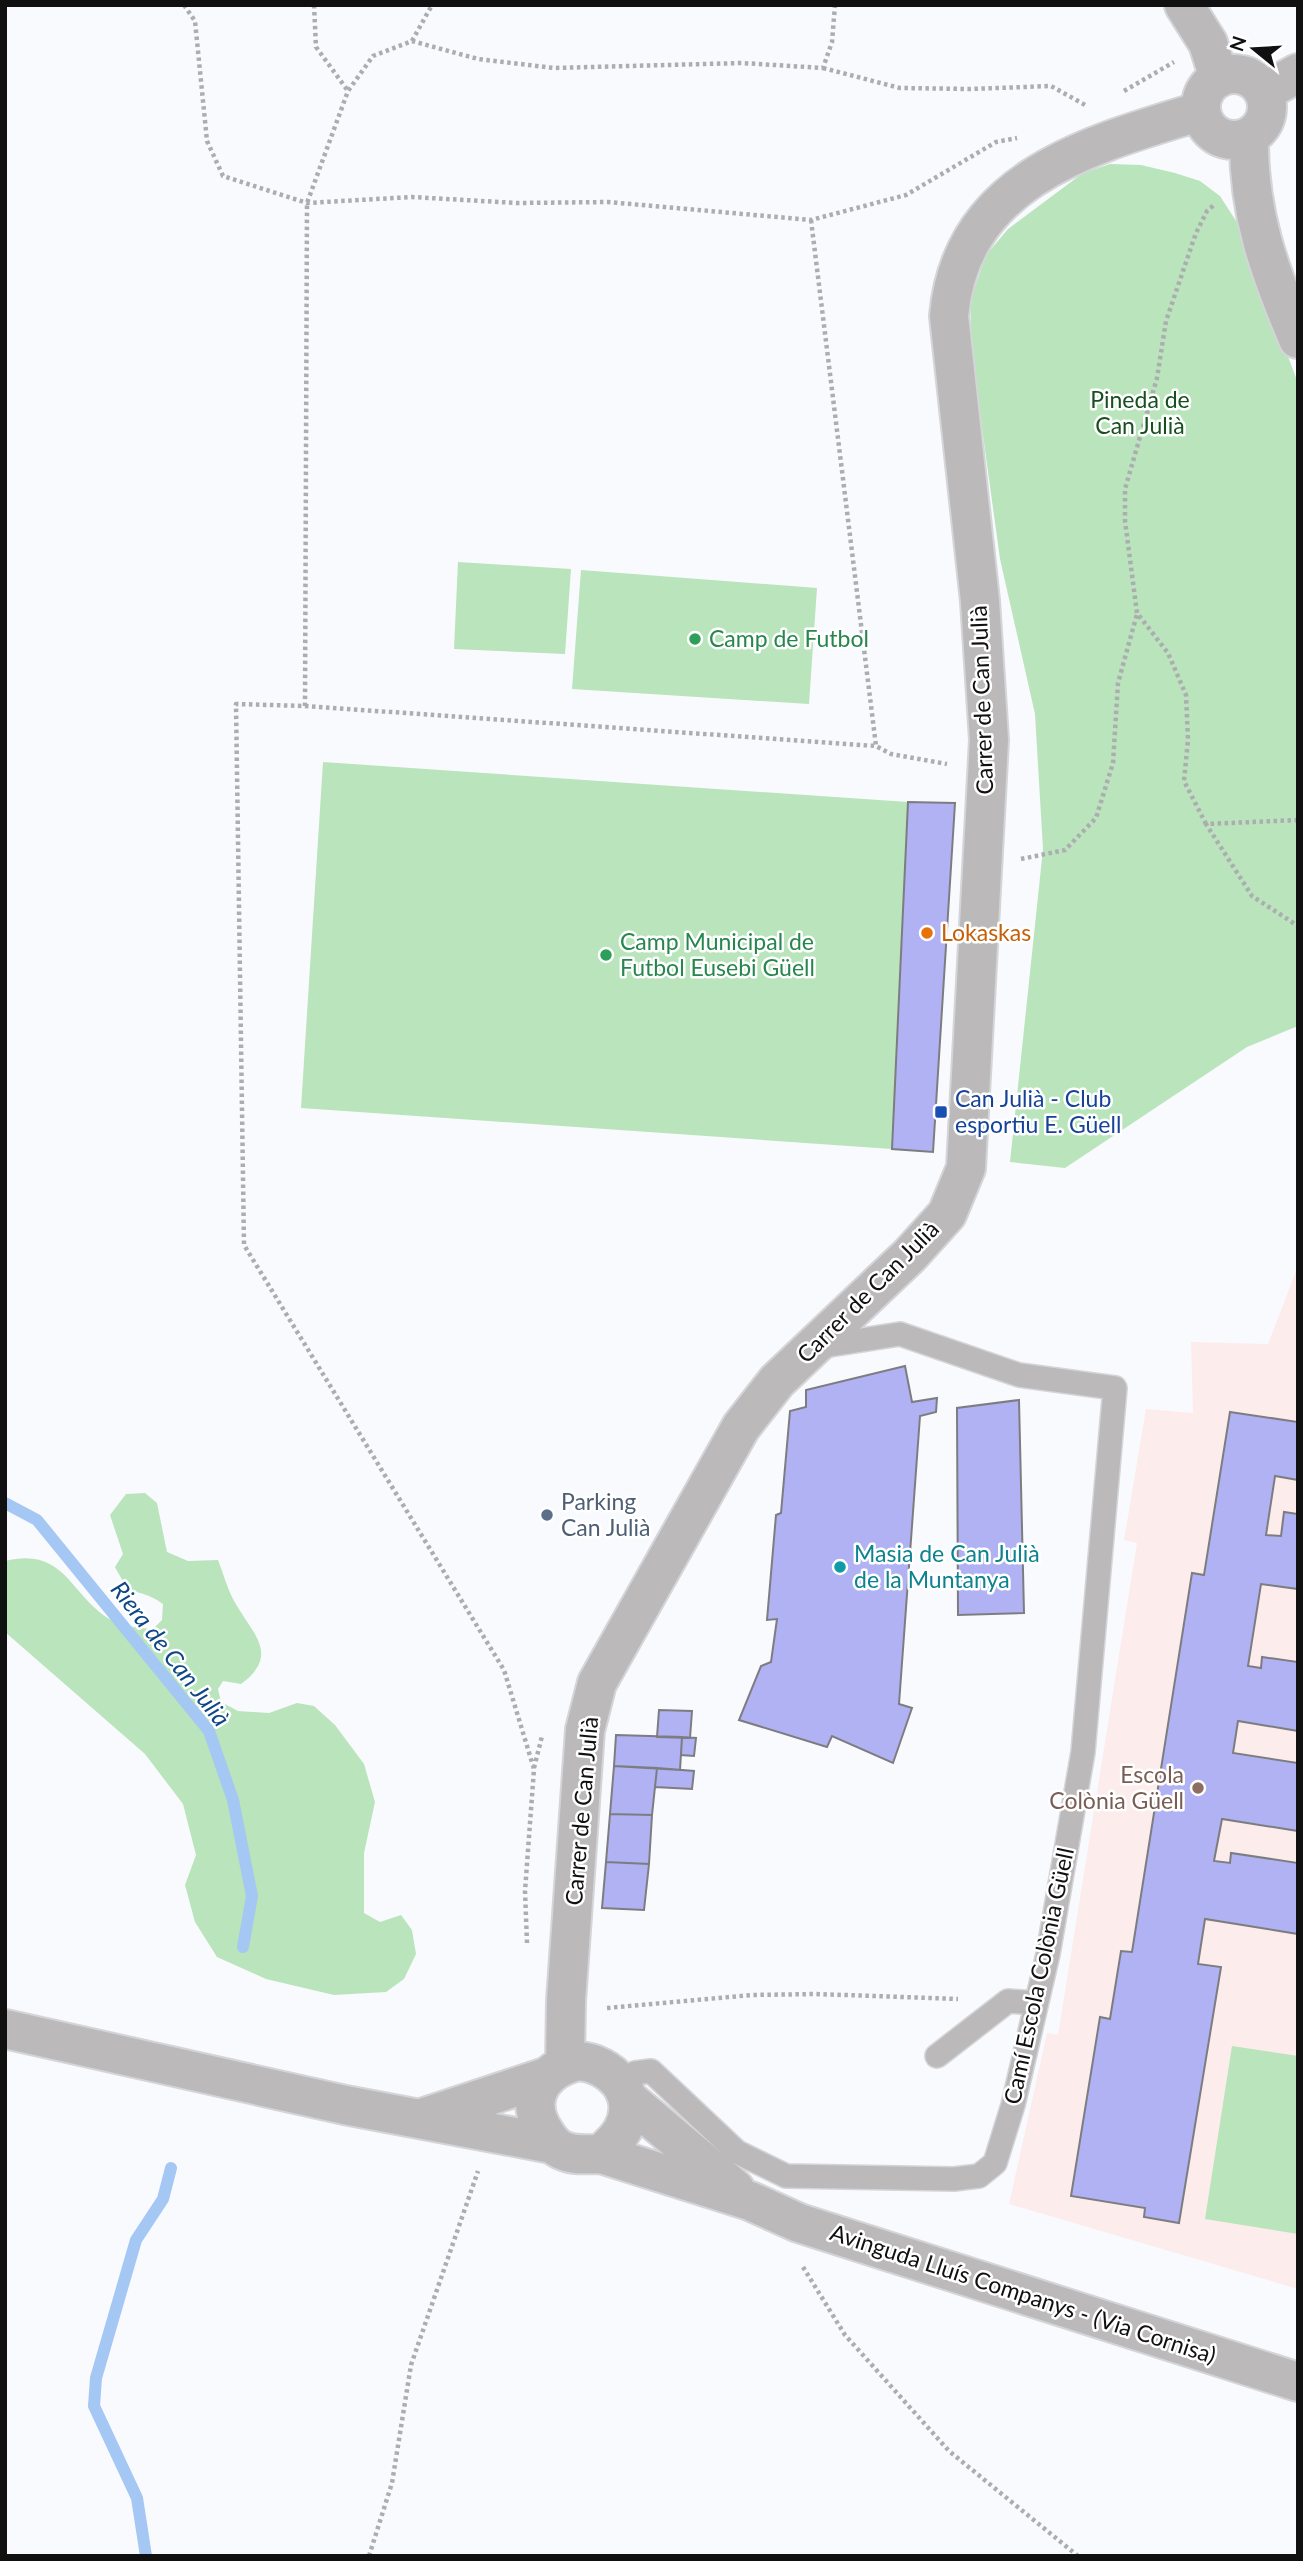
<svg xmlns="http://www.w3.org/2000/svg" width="1303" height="2561" viewBox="0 0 1303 2561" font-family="Lato,sans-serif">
  <rect width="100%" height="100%" fill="#f9fafe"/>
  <path fill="#fceceb" d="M1298,1266v1023l-289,-85 38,-171 11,2 79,-492 -13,-3 22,-131 47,4 -2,-71 77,2z"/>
  <path fill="#bae4bb" d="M1110,164l31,1 34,8 25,8 20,15 18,28 60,159v643l-51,21 -182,121 -55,-6 33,-313 -8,-135 -35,-155 -28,-204 -2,-54 16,-46 22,-26 75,-56z
    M458,562l113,7 -6,85 -111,-5z
    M581,570l236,18 -8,116 -237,-15z
    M323,762l585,40 -16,347 -591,-41z
    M145,1493l12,10 10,49 21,9 30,-1c6,15 10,32 19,46 18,30 42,50 4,78l-18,-3 -5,8 3,13 17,9 31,2 28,-10 17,3 21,19 29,39 11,38 -11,51v60l16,9 21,-7 11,15 4,24 -12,25 -18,13 -52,3 -68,-16 -49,-22 -22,-35 -10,-37 11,-30 -13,-51 -38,-50 -140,-122v-71c58,-14 63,29 101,56 14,9 31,11 47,12l9,-9 1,-16c-24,-18 -30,-2 -48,-37l8,-13 -13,-39 16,-21z
    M1232,2046l66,10v178l-93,-15z"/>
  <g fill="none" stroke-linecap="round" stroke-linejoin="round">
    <path stroke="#a5c7f4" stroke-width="12" d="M5,1503l32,17 172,211 24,69 19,96 -9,51
      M146,2556l-9,-58 -43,-92 2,-28 40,-138 27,-41 8,-31"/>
  </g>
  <path fill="#b1b2f3" stroke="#7d7d81" stroke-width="2" d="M908,802l47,1 -22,349 -41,-3z
    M905,1366l7,36 25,-4 -1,14 -16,4 -21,288 13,4 -19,55 -61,-27 -5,11 -88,-27 22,-54 10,-4 6,-43 -10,1 9,-105 5,-2 9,-102 16,-4v-17z
    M1019,1400l5,213 -66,2 -1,-207z
    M1230,1412l68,10v58l-23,-4 -9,59 15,1 3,-24 14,2v75l-37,-5 -13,82 13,2 1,-11 36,5v69l-60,-10 -5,32 65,10v68l-76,-12 -8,42 16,2 1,-10 67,10v71l-93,-15 -7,45 23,3 -42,256 -35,-6 1,-9 -74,-12 29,-179 10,2 11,-68 11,1 60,-379 12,2z
    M659,1710l33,1 -2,27 -33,-1z
    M616,1735l66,2 -2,33 -66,-4z
    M682,1737l14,1 -2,18 -13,-1z
    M614,1766l43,2 -5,47 -42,-1z
    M657,1768l37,3 -2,18 -37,-2z
    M610,1814l42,1 -3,49 -43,-2z
    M606,1862l43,2 -5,46 -42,-2z"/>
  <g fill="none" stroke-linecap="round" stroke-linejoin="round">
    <g stroke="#d4d5d8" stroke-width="26">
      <path id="lane" d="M937,2056l71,-55 27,2
        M619,2083l16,-10 16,-2 86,81 49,24 168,3 25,-3 16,-13 18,-58 35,-151 35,-202 32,-364 -96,-13 -119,-41 -83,13"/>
    </g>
    <g stroke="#d4d5d8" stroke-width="42">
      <path id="street" d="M1184,5l24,38 11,35
        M1201 107a33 33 0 1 1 66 0a33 33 0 1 1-66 0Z
        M1264,92l34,-19
        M1249,137c-1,76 20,133 49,202
        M5,2029l340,76 207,39
        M578,2061c33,2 63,33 45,68 -5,10 -13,17 -22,25 -12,0 -25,2 -37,-3 -9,-3 -14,-10 -19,-18 -22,-33 -4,-63 33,-72z
        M565,2064l1,-63 19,-271 12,-47 144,-256 36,-46 133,-126 37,-41 19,-46 23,-428 -9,-139 -31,-285c12,-138 141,-171 252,-205
        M628,2099l107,90
        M419,2119l127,-42
        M601,2154l149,47 49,22 499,159"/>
    </g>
    <path stroke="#acadb0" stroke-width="4.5" stroke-dasharray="3.5 3.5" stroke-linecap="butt" d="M184,5l11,16 12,120 16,35 84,27 105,-6 105,6 91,-1 203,18 95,-25 90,-53 21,-4
      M314,5l2,42 32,44
      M412,41l20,-36
      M823,68l77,20 69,1 82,-3 36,20
      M1124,91l50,-29
      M811,220l65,526
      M305,706l571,40 15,8 56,10
      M1298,820l-92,4 46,72 46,30
      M1206,824l-22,-43 4,-41 -2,-45 -18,-42 -31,-40 -12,-92v-32l32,-111 9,-57 30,-88 11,-22 8,-7
      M1021,859l44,-9 31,-32 17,-55 5,-80 19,-69
      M534,1768l8,-32
      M527,1943l-2,-52 9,-122 -30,-99 -260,-425 -8,-541 69,2 2,-503 41,-112 25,-35 39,-15 66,18 76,9 188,-5 81,5 9,-26 3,-37
      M607,2008l145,-13 64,-1 142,5
      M803,2267l42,68 104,116 129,105
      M369,2556l23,-73 19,-118 67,-194"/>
    <use href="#lane" stroke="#bbb9b9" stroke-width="23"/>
    <use href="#street" stroke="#bbb9b9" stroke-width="38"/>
  </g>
  <g fill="#2e9e5b" stroke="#fff" stroke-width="2.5">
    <circle cx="695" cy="639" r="7"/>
    <circle cx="606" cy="955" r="7"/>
  </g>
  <circle fill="#e8710a" stroke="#fff" stroke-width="2.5" cx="927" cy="933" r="7"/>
  <rect fill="#1a4fb4" stroke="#fff" stroke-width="2.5" x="934" y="1105" width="14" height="14" rx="3.5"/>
  <circle fill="#5c6f8a" stroke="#fff" stroke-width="2.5" cx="547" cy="1515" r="7"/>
  <circle fill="#0f9aa8" stroke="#fff" stroke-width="2.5" cx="840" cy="1567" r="7"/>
  <circle fill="#8d6e63" stroke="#fff" stroke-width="2.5" cx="1198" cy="1788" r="7"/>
  <g text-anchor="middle" stroke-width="5" stroke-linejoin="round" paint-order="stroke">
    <g font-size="23" fill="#184f1e" stroke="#fff">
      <text x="1140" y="408">Pineda de<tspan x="1140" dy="26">Can Julià</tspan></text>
    </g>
    <g font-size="23" fill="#27864d" stroke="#fff" text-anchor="start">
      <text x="709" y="647">Camp de Futbol</text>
      <text x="620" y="950">Camp Municipal de<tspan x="620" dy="26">Futbol Eusebi Güell</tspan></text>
    </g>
    <g font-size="23" fill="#101011" stroke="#fff">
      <text transform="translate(982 700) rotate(-92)" y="8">Carrer de Can Julià</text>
      <text transform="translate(868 1292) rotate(-45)" y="8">Carrer de Can Julià</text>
      <text transform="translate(582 1811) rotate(-85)" y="8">Carrer de Can Julià</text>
      <text transform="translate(1039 1976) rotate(-78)" y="8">Camí Escola Colònia Güell</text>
      <text transform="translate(1023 2294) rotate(18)" y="8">Avinguda Lluís Companys - (Via Cornisa)</text>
    </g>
    <g font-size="23" fill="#c56008" stroke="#fff" text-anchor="start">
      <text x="941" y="941">Lokaskas</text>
    </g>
    <g font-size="23" fill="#164399" stroke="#fff" text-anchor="start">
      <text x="955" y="1107">Can Julià - Club<tspan x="955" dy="26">esportiu E. Güell</tspan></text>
    </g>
    <g font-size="23" fill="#4e5e75" stroke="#fff" text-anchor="start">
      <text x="561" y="1510">Parking<tspan x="561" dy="26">Can Julià</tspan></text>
    </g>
    <g font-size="23" fill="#0d838f" stroke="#fff" text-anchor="start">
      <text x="854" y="1562">Masia de Can Julià<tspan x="854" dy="26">de la Muntanya</tspan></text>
    </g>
    <g font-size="23" fill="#785e54" stroke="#fff" text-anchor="end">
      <text x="1184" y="1783">Escola<tspan x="1184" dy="26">Colònia Güell</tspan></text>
    </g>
    <g font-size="24" font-style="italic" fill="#0d4788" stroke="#fff">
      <text transform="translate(170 1654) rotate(52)" y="8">Riera de Can Julià</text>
    </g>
  </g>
  <rect width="1303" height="2561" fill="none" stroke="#101011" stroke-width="14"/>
  <g transform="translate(1254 49) rotate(288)" stroke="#ffffff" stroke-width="5" paint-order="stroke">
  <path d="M0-5L12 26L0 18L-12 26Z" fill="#101011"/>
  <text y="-10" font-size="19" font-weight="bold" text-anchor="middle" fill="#101011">N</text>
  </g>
</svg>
